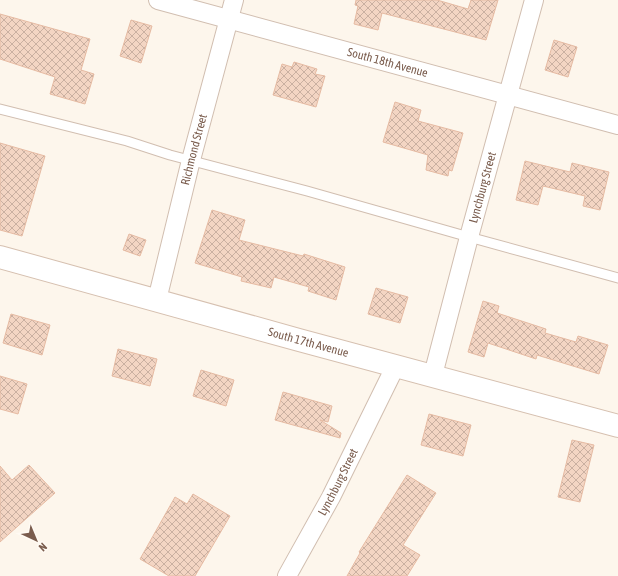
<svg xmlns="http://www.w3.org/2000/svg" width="618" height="576" viewBox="0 0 618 576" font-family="'Asap Condensed',sans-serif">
  <defs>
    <pattern id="building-cross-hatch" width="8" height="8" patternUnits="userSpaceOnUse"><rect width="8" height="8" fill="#f3d5c3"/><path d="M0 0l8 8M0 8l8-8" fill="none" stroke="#cab0a1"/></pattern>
  </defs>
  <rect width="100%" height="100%" fill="#fdf6ec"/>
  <path fill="url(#building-cross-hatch)" stroke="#e6bba3" d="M356,0h81l31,9 3,-9h27l-12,40 -104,-27 -4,17 -24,-6 4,-18 -3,-1z
    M0,14l90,25 -9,31 13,4 -9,30 -35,-10 5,-17 -55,-18z
    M131,20l21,6 -11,37 -21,-7z
    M554,40l23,7 -9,30 -23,-7z
    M294,62l23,7 -2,5 10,2 -9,31 -43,-12 9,-31 10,3z
    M395,102l26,8 -3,11 45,12 -11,38 -3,-1 -1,6 -22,-6 2,-15 -45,-13z
    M0,143l45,13 -23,80 -22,-6z
    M525,161l45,11 2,-9 37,9 -9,38 -17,-4 2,-10 -42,-10 -5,19 -22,-5z
    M212,210l33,10 -6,20 64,16 1,-2 41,13 -9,33 -28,-9 1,-4 -35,-10 -3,11 -30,-7 1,-4 -47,-14z
    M129,234l17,6 -6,16 -17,-6z
    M376,288l32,9 -8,26 -32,-9z
    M483,301l16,5 -2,7 49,16 -1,4 31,9 2,-6 30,9 -9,29 -62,-19 -1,4 -48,-16 -4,14 -16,-5z
    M11,314l39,11 -8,30 -39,-12z
    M118,349l39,10 -7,27 -38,-10z
    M201,370l33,10 -8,26 -33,-10z
    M0,376l27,8 -9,30 -18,-5z
    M283,392l49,14 -4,16 -8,-2 21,13 -1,5 -65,-18z
    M429,414l42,11 -8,31 -42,-11z
    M572,440l22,5 -14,57 -22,-5z
    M29,465l26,28 -55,49v-76l12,14z
    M407,475l29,18 -33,52 17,10 -13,21h-60l13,-23 -1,-1z
    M193,494l37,22 -35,60h-26l-29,-17 35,-62 12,7z"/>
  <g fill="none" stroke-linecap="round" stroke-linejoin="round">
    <g stroke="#d1beb0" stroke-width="11">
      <path id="lane" d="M0,109l127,32 43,14 137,36 162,46 149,41"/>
    </g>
    <g stroke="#d1beb0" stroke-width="20">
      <g id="street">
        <path id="s1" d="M158,0l460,125"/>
        <path id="s2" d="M157,300l34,-140 43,-160"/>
        <path id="s3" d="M433,375l36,-138 65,-237"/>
        <path id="s4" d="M287,576l44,-79 65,-132"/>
      </g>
    </g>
    <g stroke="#d6c0b0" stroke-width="24">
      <g id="secondary">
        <path id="s5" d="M0,257l299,83 319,86"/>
      </g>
    </g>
    <use href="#lane" stroke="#fff" stroke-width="9"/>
    <use href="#street" stroke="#fff" stroke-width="18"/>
    <use href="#secondary" stroke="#fff" stroke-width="22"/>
  </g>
  <g text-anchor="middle" stroke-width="3" stroke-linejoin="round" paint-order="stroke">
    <g font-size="12" fill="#7a5c4d" stroke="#fffaf3">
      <text dy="4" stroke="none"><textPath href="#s1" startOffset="238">South 18th Avenue</textPath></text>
      <text dy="4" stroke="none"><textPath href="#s2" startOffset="155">Richmond Street</textPath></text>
      <text dy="4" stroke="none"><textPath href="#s3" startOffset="194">Lynchburg Street</textPath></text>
      <text dy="4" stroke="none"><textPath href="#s5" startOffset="320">South 17th Avenue</textPath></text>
      <text dy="4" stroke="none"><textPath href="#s4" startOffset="107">Lynchburg Street</textPath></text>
    </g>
  </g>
  <g transform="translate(36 540) rotate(136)" stroke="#fffaf3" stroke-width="3" paint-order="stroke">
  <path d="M0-3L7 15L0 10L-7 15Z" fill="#7a5c4d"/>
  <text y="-6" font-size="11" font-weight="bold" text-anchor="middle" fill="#7a5c4d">N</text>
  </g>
</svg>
